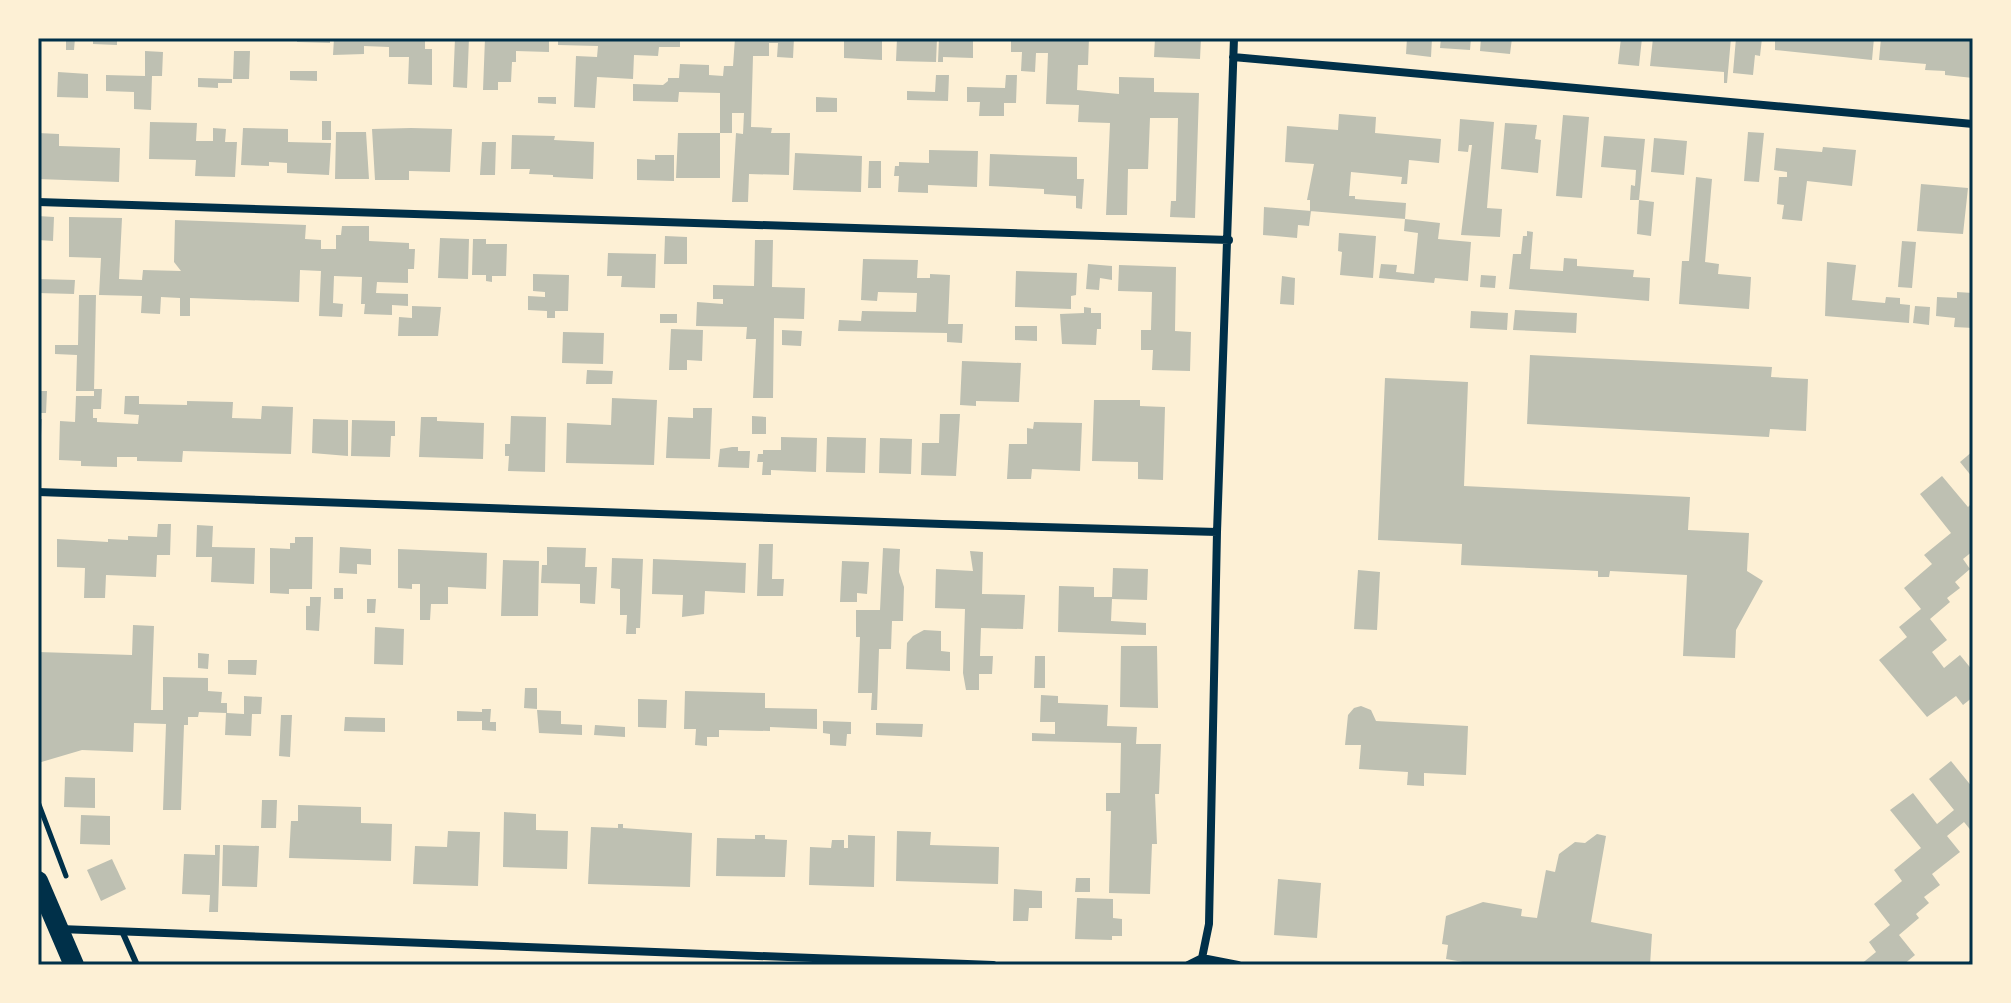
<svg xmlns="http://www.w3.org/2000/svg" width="2011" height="1003" viewBox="0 0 2011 1003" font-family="Georgia,serif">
  <rect width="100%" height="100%" fill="#fdf0d5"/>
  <path fill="#bec0b2" d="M66,38h9l-1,12h-8z
    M93,38h24v7l-24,-1z
    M297,38h33v5l-33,-1z
    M334,38h91v11h7v36l-24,-1 1,-27h-20v-10l-25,-1v8l-31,1z
    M455,38h14l-2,50 -14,-1z
    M485,38h64v14l-33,-1v11h-4l-1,20h-13v8h-15z
    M558,38h122v9h-21l-1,9 -24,-1 -1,24 -36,-2 -2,31 -21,-1 2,-51 21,1 1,-11 -40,-1z
    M735,38h59l-1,20 -16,-1 1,-14h-9v13h-16l-2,71 21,1 -1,5h19l-1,42 -40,-1 -1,28h-16l4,-69 7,1 1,-21h-12v20h-12v-40l-41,-1 -1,10 -45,-1v-17l30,1 5,-4v-3h11l1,-14 29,1v10l14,1 1,-10h9z
    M844,38h38v22l-38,-2z
    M897,38h40l-1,24 -40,-1z
    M939,38h34v20l-30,-1v5h-5z
    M1011,38h78l-1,27h-10l-1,25 42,4v-17l35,1v14l45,1 -4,125 -25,-1 1,-16h5l2,-83h-28l-2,51h-20l-1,46h-21l4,-92 -32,-1 1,-17 -33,-1 2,-51h-12l-1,19 -14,-1 1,-19h-11z
    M1155,38h46l-1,21 -46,-2z
    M1407,38h25l-1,19 -25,-3z
    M1441,38h30l-1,12 -30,-2z
    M1481,38h31l-2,16 -30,-3z
    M1621,38h21l-3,28 -21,-2z
    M1653,38h78l-4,45h-3v-11l-74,-6z
    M1736,38h26l-2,18 -5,-1 -2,20 -20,-2z
    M1775,38h99l-2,22 -97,-10z
    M1881,38h92v40l-28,-3v-4l-20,-1 1,-6 -47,-4z
    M145,51l18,1 -1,24h-10l-1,34 -17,-1v-17l-28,-1v-16l39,1z
    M234,51h16l-1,28h-16z
    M290,71h27v10l-27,-1z
    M58,72l30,2v24l-31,-1z
    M936,75h13l-1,26 -41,-1v-9l28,1z
    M1006,75h11l-1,28h-12v13h-25l1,-14h-13v-15l38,1z
    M198,78l34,1v4h-14v5l-20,-1z
    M538,97h18v7l-18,-1z
    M816,97l21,1v14h-21z
    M1339,114l37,3 -1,16 66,6 -2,24 -30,-3 -2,24h-6l1,-7 -51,-5 -2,24h6v3l51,4 -1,16 -95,-8v-11h-3l7,-36 -29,-2 2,-36 51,4z
    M1563,115l26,2 -7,81 -26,-2z
    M1460,119l34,3 -7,86 15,1 -2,28 -39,-2 11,-90h-3l-1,7 -10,-1z
    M322,121h9v19h-9z
    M150,122l47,1 -1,18h17v-13l13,1 -1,13h12l-2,35 -40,-1 1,-16 -47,-1z
    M1505,123l32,2 -2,14 6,1 -3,33 -37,-4z
    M243,128l45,1v13l43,1 -2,32 -42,-2v-10l-18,-1v4l-28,-1z
    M411,128l41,1 -2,43 -41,-1v9h-34l-3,-51z
    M336,132h30l3,47h-34z
    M1748,132l16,1 -5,49 -15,-1z
    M38,133l21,1v12l61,2 -1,34 -81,-3z
    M678,133h42v45h-44z
    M512,135l43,1 -1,4 40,2 -1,37 -40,-2v-2l-24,-1 1,-5h-19z
    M1604,136l41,3 -6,61h-9l1,-15 4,1 1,-16 -35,-3z
    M1654,138l33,3 -3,34 -33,-3z
    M482,142h14l-1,33h-15z
    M1823,147l33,3 -4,36 -45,-5 -5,40 -20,-2 2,-14 -7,-1 2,-27h8v-5l-13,-2 2,-22 46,4z
    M929,150l49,1 -1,36 -49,-2v8l-30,-1 1,-16h-5l1,-10h4v-4l30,1z
    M795,153l67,3 -1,36 -68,-2z
    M990,154l87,3v22h7l-2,30 -6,-1v-12l-32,-2v-5l-55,-3z
    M655,155h19v26l-37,-1v-21l18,1z
    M869,161h12v27h-13z
    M1696,177l16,2 -7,83 14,2 -1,10 33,3 -2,32 -70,-5 3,-43h7z
    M1921,184l47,4 -5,46 -46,-3z
    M1639,200l15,2 -3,34 -14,-2z
    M1264,207l47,4 -2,15 -11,-1 -1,13 -34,-3z
    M38,216l16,1 -1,24 -15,-1z
    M69,217l53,1 -3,61 23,1 1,-10 38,1 -7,-9 1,-42 131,5 -1,14 16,1v9h15v-14h5l1,-9h27v15l40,2v6h6l-1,20h-6v14l-31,-1 -1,11 32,1v12l-16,-1v10l-28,-1 1,-10h-4l1,-27 -28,-1 -1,27 10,1 -1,13 -23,-1 2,-45 -21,-1 -1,32 -109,-4v18h-10v-18l-19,-1 -1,17 -19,-1 1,-17 -43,-1 2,-37 -32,-1z
    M1405,219l35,4 -2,16 33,3 -3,39 -33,-3 -1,5 -55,-5 2,-14 16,1 -1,7 18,2 4,-41 -14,-2z
    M1527,231l6,1 -3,37 33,2 1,-13 13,1v7l57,4 -1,7 17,1 -1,23 -140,-12 4,-35h8l2,-18h4z
    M1339,233l37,3 -3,42 -33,-3 2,-23 -4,-1z
    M665,236l22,1v27h-23z
    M440,238l29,1 -1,40 -30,-1z
    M473,239h13v5h21l-1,32h-14v6l-6,-1v-6h-14z
    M755,240h18l-1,47 33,1 -1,31 -30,-1 -1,80h-20l3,-59h-10l1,-12 -51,-1 1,-24 26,2v-5h-10v-14l41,1z
    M1902,241l14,1 -4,46 -14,-1z
    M608,253l48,1 -1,34 -34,-1 1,-11h-15z
    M863,259l55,1 -1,18h13v-4l20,1 -2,49h15l-1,19 -15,-1v-9l-109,-2 1,-11 22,1 1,-10 54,1 1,-19 -39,-1 -1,9 -16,-1z
    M1827,262l29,3 -4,35 33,3 1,-6 14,1v6l10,1 -1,18 -84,-7z
    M1088,264l24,2v14l-12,-2 -1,12 -13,-1z
    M1119,265l57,2 -1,64 16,1 -1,39 -38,-1 1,-20h-12v-20h10l1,-38 -34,-1z
    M1016,271l61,2 -1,22 -5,1v13l-56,-2z
    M533,274l36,1 -1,36h-13v7h-8v-7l-19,-1v-14l17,1v-5l-12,-1z
    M1481,275l15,1 -1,12 -15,-1z
    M1282,276l13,2 -1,27 -14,-1z
    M38,279l37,1 -1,14 -36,-1z
    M1957,292l16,1v35l-19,-1 1,-9 -19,-2 1,-19 20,1z
    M79,295h17l-2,96h-18l1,-36 -22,-1v-9h23z
    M412,306l29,1 -3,29h-40l1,-19 13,1z
    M1915,306l15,1 -1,18 -16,-2z
    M1084,307l7,1v5h10v16h-4l-1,16 -34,-1 -2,-30 24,-1z
    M1515,310l62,3 -1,20 -63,-3z
    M1471,311l37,2 -1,17 -37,-2z
    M660,314h17v9h-17z
    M1015,326h22v15l-22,-1z
    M671,329l32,1 -1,31 -15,-1v10h-18z
    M782,330l20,1 -1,15 -19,-1z
    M563,332l41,1 -1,31 -41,-1z
    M1530,355l242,12 -1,10 37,2 -2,52 -36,-2 -1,8 -242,-13z
    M962,361l59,2 -2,39 -43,-1v5l-16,-1z
    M587,370l26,1 -1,13h-26z
    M1385,378l83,4 -4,104 226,11 -2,33 61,3 -2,38 16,10 -27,49 -1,28 -52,-2 4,-81 -77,-4 -1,6h-11v-6l-137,-6 1,-21 -84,-4z
    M94,389h8l-1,20h-8v9h4v4l41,2 1,-9 -15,-1 1,-18h14v8l48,1v-4l46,1 -1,16 29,1 1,-13 31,1 -2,47 -108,-3 -1,11 -45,-1v-4h-20v10l-36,-1v-5l-22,-1 1,-39 15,1 1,-26h18z
    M38,391h9l-1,22h-8z
    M612,398l45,2 -3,65 -88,-2 1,-40 44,2z
    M1094,400h46v6l25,1 -2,73 -25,-1v-17l-46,-1z
    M693,408h19l-2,51 -44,-1 2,-41 25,1z
    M940,414h20l-4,62 -35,-1 1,-32h17z
    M511,416l35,1 -1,55 -37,-1 1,-15h-4v-12h5z
    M752,416l14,1v17h-14z
    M421,417h16v4l47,2 -1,36 -64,-2z
    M38,419h4l-2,33h-2z
    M313,419l35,1v36l-36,-3z
    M352,420l43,1v15h-4l-1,21 -39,-1z
    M1034,422l48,1 -2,48 -48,-2 -1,10h-24l2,-35h18v-16l6,1z
    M781,437l36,1 -1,34 -45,-2v5h-9l1,-13h-6l1,-8h5v-4h18z
    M827,437l39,1 -1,35 -39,-1z
    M880,438l32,1 -1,35 -32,-1z
    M732,447h6v4h12l-1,17 -31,-1 2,-18z
    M1973,451v27l-13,-16z
    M1942,476l26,31 5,-5v49l-10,8 7,10 -15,13 5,6 -13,10 3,4 -20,17 17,21 -15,12 12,16 16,-13 13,16v26l-10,8 -7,-9 -29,21 -48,-57 28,-23 -8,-10 22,-18 -17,-21 28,-24 -8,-9 27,-22 -31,-39z
    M158,524h13l-1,31h-13l-1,22 -50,-2 -1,23h-21l1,-30 -28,-1v-28l51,3v-3l20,1v-4l29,1z
    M197,525l16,1 -1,21 43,1 -1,36 -43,-2 1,-25h-16z
    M295,537h18l-1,52h-23v5l-19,-1v-45l20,1v-6h5z
    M759,544h14l-1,35h12l-1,17h-26z
    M340,547l31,2v16l-14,-1v10l-18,-1z
    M547,547l39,1 -1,19h12l-2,37 -15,-1v-19l-39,-1 1,-18h5z
    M883,548l17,1 -1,23 5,15 -1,34h-11l-1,28h-12l-2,61h-6l1,-17h-14l2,-56h-4v-27h24z
    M398,549l89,4 -1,36 -38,-2v17h-17l-1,16h-10v-36h-8v5l-14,-1z
    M970,551l13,1 -1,42 43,1 -2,34 -42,-1 -1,28h13l-1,18h-13v16h-13l-3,-17 2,-64 -30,-1 1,-39 37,2z
    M612,558l31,1 -3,69h-4v6h-10l1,-19h-7v-26l-9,-1z
    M653,559l93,4 -1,30 -40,-2 -1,23 -22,3 1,-22 -31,-1z
    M503,560l36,1 -1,55h-37z
    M842,561l27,1 -2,32 -10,-1v9h-17z
    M1113,568l35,1 -1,31 -35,-1 -1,22 35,2v12l-88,-3 1,-46 35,1v10h18z
    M1358,570l22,2 -3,58 -23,-1z
    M334,588h9v11h-9z
    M310,597h11l-2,34 -13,-1v-24h4z
    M367,599h9l-1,14h-8z
    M133,625l21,1 -3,84h12v-33l45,1v13l14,1 -1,11h6v10l17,1v-18l18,1 -1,17h-9l-1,22 -26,-1 1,-22 -27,-1 -1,5h-10v8h-4l-3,85h-18l3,-86 -32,-1 -1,29 -51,-2 -44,13v-111l94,3z
    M375,627l29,2 -1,36 -29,-1z
    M924,630l17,1v20l9,1v19l-44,-2 1,-26 6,-7z
    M1121,646h36l1,62 -38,-1z
    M198,653l11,1 -1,15 -10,-1z
    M1035,656h10v32h-11z
    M228,660h29l-1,15 -28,-1z
    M525,688h12v21l-13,-1z
    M685,691l80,2v15l52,1v20l-47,-2v4l-51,-1v7h-12v9l-12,-1 1,-16h-12z
    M1041,695l17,1v7l50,2 -1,21 30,1 -1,17h25l-2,50h-4l2,50h-5l-2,50 -41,-1 2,-82h-5v-18h14l1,-50 -89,-2v-8l23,1v-12h-15z
    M638,699l29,1 -1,28 -28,-1z
    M1361,706l10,4 5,11 92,5 -2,49 -42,-2v13l-17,-1 1,-13 -49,-3 2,-24h-16l3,-30 6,-7z
    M482,709h9l-1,13h6v9l-14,-1v-9h-25v-10l25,1z
    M537,710l24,1v13l21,1v10l-43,-2z
    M281,715h11l-2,42 -11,-1z
    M345,717l40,1v14l-41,-1z
    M823,721l28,1v12h-4l-1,12 -16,-1v-11l-7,-1z
    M876,723l47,1 -1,13 -46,-2z
    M595,725l30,2v10l-31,-2z
    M1951,761l22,27v45l-9,-11 -17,14 13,16 -28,22 8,11 -16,12 5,6 -13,11 3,4 -20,17 16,20 -12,10h-43l16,-13 -7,-10 21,-17 -16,-21 28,-23 -8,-11 27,-22 -31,-38 23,-17 24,31 17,-14 -25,-31z
    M65,777l30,1v30l-31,-1z
    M262,800h15l-1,28h-15z
    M298,805l63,2v16l31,1 -1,37 -102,-3 2,-37h7z
    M504,812l32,2v16l32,1 -1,38 -64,-2z
    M81,815l29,1v29l-30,-1z
    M618,824h5v4l69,5 -2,54 -102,-3 3,-57 27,1z
    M448,831l32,1 -2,54 -65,-2 2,-38 32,1z
    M897,831l34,1 -1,13 69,2 -1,37 -102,-3z
    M1597,834l9,2 -15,86 61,12 -2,31h-170l-34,-6 2,-14 -6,-1 4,-28 37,-14 39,7 -1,7 16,2 9,-48 9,2 4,-18 16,-12 10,1z
    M755,835h10v4l22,1 -2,37 -69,-1 1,-38 38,1z
    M848,835l27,1 -1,51 -65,-2 1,-38 21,1 1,-8h12v8h4z
    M215,845h5l-2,67h-9l1,-17 -28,-1 2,-40 31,1z
    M223,845l36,1 -2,41 -35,-1z
    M112,859l14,30 -25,12 -14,-31z
    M1076,878h14v14h-15z
    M1278,879l43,4 -4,55 -43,-3z
    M1014,889l28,2v17h-13l-1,13h-15z
    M1077,898l36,1v19l9,1v17h-10v4l-37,-1z"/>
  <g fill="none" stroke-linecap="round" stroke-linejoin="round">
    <path stroke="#003049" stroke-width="5" d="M38,802l28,74"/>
    <path stroke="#003049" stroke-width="6" d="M122,931l15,34"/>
    <path stroke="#003049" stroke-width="8" d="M1233,57l740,67
      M38,202l1191,38
      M38,492l904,32 275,8
      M60,929l933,36
      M1202,958l7,-34 8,-392 17,-494
      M1202,958l36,7
      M1188,965l14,-7
      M1972,965l1,-2"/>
    <path stroke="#003049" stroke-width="20" d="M38,881l36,84"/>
  </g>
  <rect width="2011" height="1003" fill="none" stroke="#fdf0d5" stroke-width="80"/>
  <rect x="40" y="40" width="1931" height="923" fill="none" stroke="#003049" stroke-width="3"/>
</svg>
